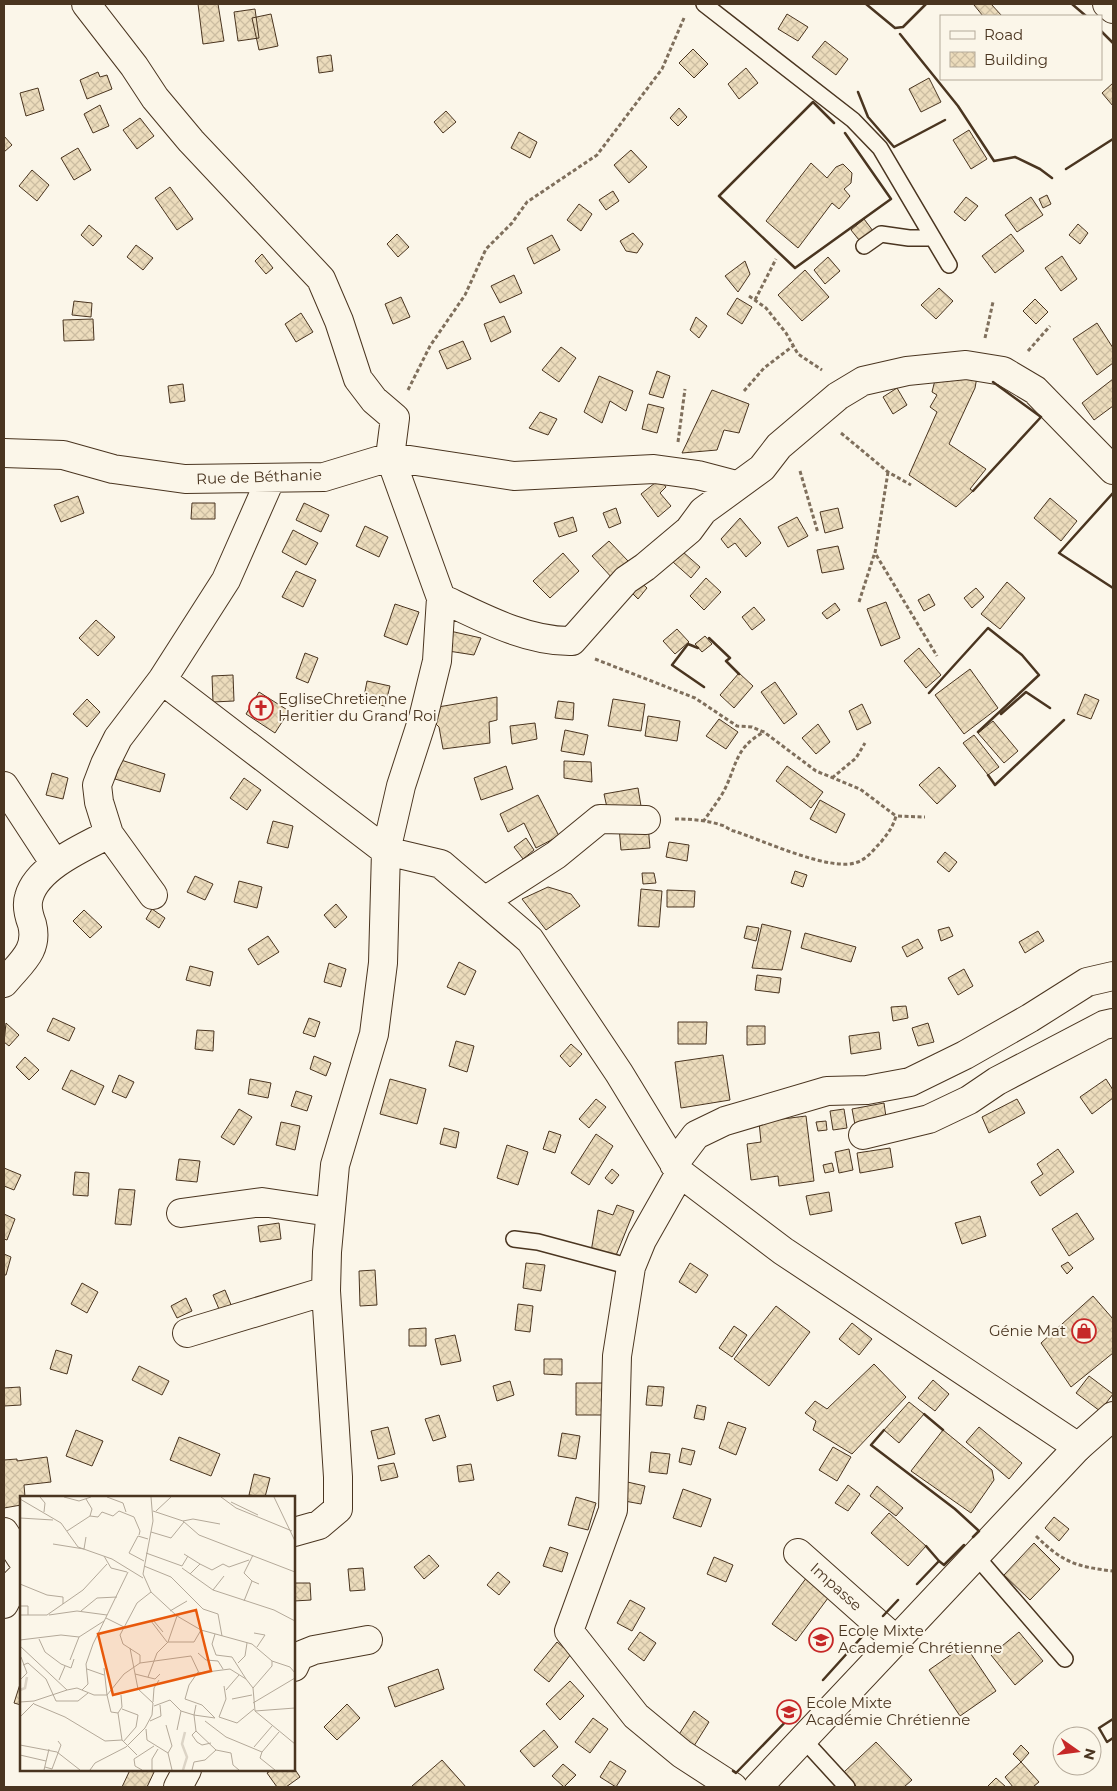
<svg xmlns="http://www.w3.org/2000/svg" width="1117" height="1791" viewBox="0 0 1117 1791" font-family="Montserrat,sans-serif">
  <defs>
    <pattern id="building-cross-hatch" width="8" height="8" patternUnits="userSpaceOnUse" patternTransform="scale(1.25)"><rect width="8" height="8" fill="#ecdcbc"/><path d="M0 0l8 8M0 8l8-8" fill="none" stroke="#ccbda1"/></pattern>
  </defs>
  <rect width="100%" height="100%" fill="#fbf6e9"/>
  <path fill="url(#building-cross-hatch)" stroke="#4a3520" d="M198,4h20l6,37 -21,3z
    M975,4h16l11,12h-19l-9,-11z
    M255,9l4,29 -21,3 -4,-29z
    M271,14l7,32 -19,4 -7,-32z
    M787,14l21,13 -10,14 -20,-12z
    M825,41l23,18 -12,16 -24,-18z
    M693,49l15,15 -14,14 -15,-15z
    M331,55l2,16 -14,2 -2,-16z
    M746,68l12,15 -19,16 -11,-15z
    M98,72l2,5 7,-2 5,14 -25,10 -7,-19z
    M929,78l12,24 -20,10 -12,-23z
    M1113,83v23l-11,-13z
    M38,88l6,22 -18,6 -6,-23z
    M100,105l9,21 -16,7 -9,-19z
    M679,108l8,9 -9,9 -8,-8z
    M446,111l10,11 -13,11 -9,-11z
    M140,118l14,18 -17,13 -14,-19z
    M969,130l18,29 -16,10 -18,-29z
    M519,132l18,10 -7,16 -19,-10z
    M4,136l8,9 -8,7z
    M78,148l13,22 -17,10 -13,-22z
    M631,150l16,17 -18,16 -15,-18z
    M811,163l16,15 9,-11 7,-3 9,9 -1,10 -7,6 6,7 -11,13 -7,-6 -34,45 -32,-27z
    M32,170l17,15 -12,16 -18,-15z
    M170,187l23,32 -16,11 -22,-32z
    M613,191l6,10 -13,9 -7,-10z
    M1047,195l4,9 -8,4 -4,-9z
    M966,197l12,9 -13,15 -11,-9z
    M1031,197l12,18 -26,17 -12,-17z
    M579,204l13,10 -11,17 -14,-11z
    M864,219l9,12 -14,9 -8,-10z
    M1078,224l10,9 -8,11 -11,-9z
    M89,225l13,11 -9,10 -12,-11z
    M633,233l10,11 -6,9 -11,-2 -6,-10z
    M397,234l12,13 -11,10 -11,-13z
    M1011,234l13,17 -29,22 -13,-17z
    M552,235l8,15 -26,14 -7,-16z
    M136,245l17,13 -10,12 -16,-13z
    M262,254l11,14 -7,6 -11,-13z
    M1062,256l15,23 -16,12 -16,-23z
    M828,257l12,14 -15,13 -11,-14z
    M745,261l5,13 -12,18 -13,-16z
    M805,270l24,27 -27,24 -24,-26z
    M514,275l8,18 -22,10 -9,-17z
    M939,288l14,13 -17,18 -15,-14z
    M401,297l9,20 -17,7 -8,-20z
    M737,298l15,9 -10,17 -15,-10z
    M1035,299l13,13 -12,12 -13,-13z
    M74,301l18,2 -1,14 -19,-2z
    M301,313l12,19 -17,10 -11,-18z
    M504,316l7,16 -20,10 -7,-18z
    M696,317l11,9 -8,12 -9,-8z
    M93,319l1,21 -30,1 -1,-21z
    M1097,323l16,25v15l-16,12 -24,-36z
    M463,341l8,18 -24,10 -8,-18z
    M561,347l15,11 -17,24 -17,-12z
    M657,371l13,5 -7,22 -14,-4z
    M599,376l34,15 -7,20 -16,-10 -8,22 -18,-11z
    M977,377l-2,11 -26,56 37,25 -16,20 3,2 -17,16 -47,-32 28,-63 -7,-5 7,-12 -5,-3 3,-12z
    M1113,379v27l-19,14 -12,-17z
    M183,384l2,17 -15,2 -2,-17z
    M897,388l10,17 -14,9 -10,-17z
    M712,390l37,14 -10,29 -15,-3 -7,20 -35,3z
    M648,404l16,4 -7,25 -15,-4z
    M540,412l17,7 -9,16 -19,-7z
    M660,479l6,8 -6,6 11,13 -13,11 -17,-23z
    M78,496l6,17 -23,9 -7,-17z
    M1050,498l27,23 -16,20 -27,-23z
    M192,503h23v16h-24z
    M304,503l25,12 -8,17 -25,-12z
    M616,508l5,15 -12,5 -6,-15z
    M838,508l5,20 -18,5 -5,-21z
    M573,517l4,14 -18,6 -5,-14z
    M797,517l11,19 -20,11 -10,-20z
    M740,518l21,25 -15,14 -11,-14 -7,5 -7,-9z
    M365,526l23,11 -9,20 -23,-11z
    M293,530l25,13 -12,22 -24,-13z
    M609,541l19,20 -15,18 -21,-23z
    M838,546l6,23 -22,4 -5,-23z
    M683,552l17,15 -9,11 -18,-16z
    M563,553l16,18 -29,27 -17,-17z
    M296,571l20,9 -13,27 -21,-10z
    M634,576l13,12 -9,11 -13,-13z
    M706,578l15,14 -17,18 -14,-14z
    M1007,582l18,16 -25,31 -19,-15z
    M976,588l8,9 -12,11 -8,-10z
    M929,594l6,11 -11,6 -6,-11z
    M886,602l14,36 -19,8 -14,-37z
    M835,603l5,7 -13,9 -5,-6z
    M395,604l24,8 -12,33 -23,-9z
    M754,607l11,13 -13,10 -10,-13z
    M96,620l19,17 -17,19 -19,-18z
    M677,629l12,13 -14,12 -12,-13z
    M450,631l31,7 -7,17 -32,-5z
    M705,636l7,8 -10,8 -7,-8z
    M919,648l22,27 -15,13 -22,-27z
    M305,653l13,5 -10,25 -12,-5z
    M970,669l28,39 -34,26 -29,-39z
    M739,673l14,13 -19,22 -14,-13z
    M233,675l1,26 -21,1 -1,-26z
    M367,681l23,5 -5,20 -22,-4z
    M775,682l22,32 -13,10 -23,-32z
    M259,692l30,19 -14,22 -29,-19z
    M1085,694l14,6 -8,19 -14,-5z
    M497,697v23l-8,2 1,21 -47,6 -4,-22 -3,-3 -3,-9 5,-8z
    M87,699l13,13 -13,15 -14,-13z
    M613,699l32,5 -4,27 -33,-5z
    M558,701l16,2 -1,17 -18,-2z
    M862,704l9,19 -14,7 -8,-19z
    M648,716l32,5 -3,20 -32,-5z
    M719,719l19,13 -12,17 -20,-13z
    M993,721l25,30 -14,12 -26,-30z
    M535,723l2,16 -25,5 -2,-18z
    M818,724l12,18 -14,12 -14,-16z
    M565,730l23,5 -4,20 -23,-4z
    M974,735l25,32 -11,8 -25,-32z
    M121,760l44,14 -5,18 -45,-13z
    M564,761l27,1 1,20 -28,-4z
    M506,766l7,23 -32,11 -7,-22z
    M787,766l36,26 -12,16 -35,-27z
    M939,767l17,19 -19,18 -18,-19z
    M52,773l16,5 -5,21 -17,-4z
    M244,778l17,12 -14,20 -17,-12z
    M638,788l3,18 -33,6 -4,-18z
    M538,795l21,41 -23,12 -12,-25 -16,9 -8,-18z
    M820,800l25,14 -9,19 -26,-14z
    M273,821l20,5 -5,22 -21,-5z
    M648,825l2,23 -29,2 -2,-23z
    M526,838l8,12 -11,9 -9,-12z
    M669,842l20,3 -2,16 -21,-4z
    M945,852l12,10 -8,10 -12,-10z
    M795,871l12,4 -4,12 -12,-4z
    M642,873h12l2,10 -13,1z
    M195,876l18,8 -8,16 -18,-8z
    M239,881l23,6 -5,21 -23,-6z
    M548,887l23,7 9,12 -34,24 -24,-31z
    M641,889l21,2 -3,36 -21,-1z
    M667,890l28,1 -1,16h-27z
    M336,904l11,13 -12,11 -11,-13z
    M152,909l13,9 -6,10 -13,-9z
    M84,910l18,17 -12,11 -17,-17z
    M762,924l29,7 -9,39 -30,-2z
    M747,926l12,2 -3,13 -12,-3z
    M949,927l4,9 -12,5 -3,-11z
    M1038,931l6,10 -19,12 -6,-11z
    M805,933l51,14 -5,15 -50,-14z
    M268,936l11,16 -21,13 -10,-16z
    M918,939l5,9 -16,9 -5,-10z
    M459,962l17,9 -11,24 -18,-8z
    M329,963l17,6 -5,18 -17,-5z
    M190,966l23,6 -3,14 -24,-6z
    M964,969l9,17 -15,9 -10,-17z
    M757,975l24,3 -2,15 -24,-3z
    M906,1006l2,12 -15,3 -2,-14z
    M53,1018l22,10 -6,13 -22,-10z
    M309,1018l11,4 -5,15 -12,-4z
    M678,1022h29l-1,22h-28z
    M6,1023l13,12 -10,11 -5,-4z
    M928,1023l6,19 -16,4 -6,-18z
    M747,1026h18v18l-18,1z
    M197,1030l17,1 -1,20 -18,-2z
    M879,1032l2,17 -30,5 -2,-18z
    M456,1041l18,5 -7,26 -18,-6z
    M571,1044l11,10 -12,13 -10,-11z
    M723,1055l7,45 -49,8 -6,-46z
    M314,1056l17,7 -5,13 -16,-7z
    M25,1057l14,13 -10,10 -13,-13z
    M71,1070l33,16 -9,19 -33,-16z
    M119,1075l15,7 -8,16 -14,-6z
    M250,1079l21,4 -3,15 -20,-4z
    M390,1079l36,10 -9,35 -37,-10z
    M1106,1079l7,11v8l-21,16 -12,-17z
    M296,1091l16,5 -5,15 -16,-5z
    M596,1099l10,8 -17,21 -10,-9z
    M1017,1099l8,14 -36,20 -7,-16z
    M884,1103l3,21 -31,6 -4,-21z
    M239,1109l13,8 -18,28 -13,-8z
    M844,1109l3,19 -14,2 -3,-19z
    M806,1116l8,65 -35,5 -1,-10 -27,4 -4,-36 14,-2 -2,-20z
    M826,1121l1,9 -9,1 -2,-9z
    M281,1122l19,4 -5,24 -19,-5z
    M444,1128l15,4 -3,16 -16,-4z
    M549,1131l12,4 -6,18 -12,-4z
    M596,1134l17,12 -24,39 -18,-12z
    M507,1145l21,7 -10,33 -21,-7z
    M890,1148l3,19 -33,6 -3,-20z
    M849,1149l4,21 -14,3 -4,-21z
    M1058,1149l16,23 -34,24 -9,-14 12,-8 -6,-10z
    M179,1159l21,2 -3,21 -21,-2z
    M832,1163l2,8 -9,2 -2,-8z
    M4,1168l17,7 -7,15 -10,-4z
    M612,1169l7,6 -7,9 -7,-6z
    M75,1172l14,1 -1,23 -15,-1z
    M119,1189l16,1 -4,35 -16,-1z
    M829,1192l3,19 -22,4 -4,-19z
    M617,1205l17,6 -19,47 -24,-6 7,-42 15,5z
    M1077,1213l17,26 -25,17 -17,-27z
    M4,1214l11,5 -8,21 -3,-1z
    M980,1216l6,20 -24,8 -7,-21z
    M279,1223l2,16 -21,3 -2,-16z
    M4,1254l7,3 -5,18h-2z
    M1068,1262l5,6 -6,6 -6,-8z
    M526,1263l19,2 -4,26 -18,-3z
    M690,1263l18,12 -12,18 -17,-11z
    M375,1270l2,35 -17,1 -1,-35z
    M82,1283l16,9 -11,21 -16,-9z
    M225,1290l9,22 -12,4 -9,-21z
    M1093,1296l20,23v34l-42,34 -30,-44z
    M186,1298l6,13 -15,7 -6,-12z
    M518,1304l15,2 -3,26 -15,-2z
    M776,1306l34,26 -41,54 -35,-27z
    M852,1323l20,16 -13,16 -20,-16z
    M734,1326l13,9 -15,22 -13,-9z
    M426,1328v18h-17v-17z
    M455,1335l6,26 -20,4 -6,-26z
    M56,1350l16,5 -5,19 -17,-5z
    M544,1359h18v16l-18,-1z
    M874,1364l32,33 -54,57 -39,-24 3,-9 -11,-8 10,-12 12,8z
    M139,1366l30,15 -7,14 -30,-15z
    M1089,1376l24,18 -13,17 -24,-18z
    M933,1380l16,14 -14,17 -17,-13z
    M510,1381l4,14 -17,6 -4,-15z
    M576,1383h27l1,32h-28z
    M648,1386l16,1 -2,19 -16,-1z
    M20,1387l1,18 -17,1v-18z
    M909,1402l15,12 -25,29 -15,-13z
    M697,1405l9,2 -2,13 -10,-2z
    M439,1415l7,22 -13,4 -8,-22z
    M728,1422l18,6 -10,27 -17,-7z
    M388,1427l7,27 -17,5 -7,-28z
    M979,1427l43,36 -13,16 -43,-37z
    M76,1430l27,11 -11,25 -26,-10z
    M943,1430l49,40 2,10 -23,33 -60,-42z
    M562,1433l18,3 -4,23 -18,-3z
    M179,1437l41,17 -9,22 -41,-16z
    M833,1447l18,10 -14,24 -18,-11z
    M682,1448l13,3 -4,14 -12,-3z
    M651,1452l19,2 -3,20 -18,-2z
    M47,1457l4,25 -27,3 1,12h-4v8l-17,3v-48l13,-1v2z
    M394,1463l4,14 -17,4 -3,-15z
    M471,1464l3,16 -15,2 -2,-16z
    M254,1474l16,4 -5,19 -16,-2z
    M623,1481l22,5 -4,18 -22,-4z
    M848,1485l12,9 -12,17 -13,-8z
    M877,1486l26,22 -7,8 -26,-20z
    M683,1489l28,10 -10,28 -28,-9z
    M576,1497l20,6 -8,27 -20,-5z
    M889,1513l37,33 -18,20 -37,-33z
    M1054,1517l15,12 -10,12 -14,-13z
    M1034,1543l26,26 -30,31 -26,-25z
    M550,1547l18,6 -6,19 -19,-6z
    M429,1555l10,11 -15,13 -10,-12z
    M714,1557l19,8 -7,17 -19,-8z
    M363,1568l2,22 -15,1 -2,-22z
    M498,1572l12,10 -11,13 -12,-10z
    M807,1577l24,17 -35,47 -24,-17z
    M294,1583h16l1,17 -17,1z
    M630,1600l15,8 -13,23 -15,-8z
    M640,1632l16,11 -12,18 -16,-12z
    M1019,1632l24,29 -28,24 -24,-30z
    M557,1642l14,12 -22,28 -15,-12z
    M965,1645l31,46 -36,25 -31,-46z
    M438,1669l6,20 -49,18 -7,-20z
    M21,1681v24l-7,-2z
    M570,1681l14,15 -24,24 -14,-16z
    M347,1704l13,14 -23,22 -13,-13z
    M694,1711l15,11 -15,24 -16,-10z
    M593,1718l15,11 -18,24 -15,-11z
    M544,1730l14,17 -24,20 -14,-16z
    M876,1742l36,38 -8,7h-47l-14,-14z
    M1021,1745l8,8 -8,9 -8,-8z
    M442,1760l24,27h-53l-1,-1z
    M610,1761l16,10 -10,16 -16,-10z
    M1021,1762l18,20 -6,5h-20l-8,-10z
    M563,1764l13,11 -12,12 -12,-11z
    M294,1768l6,9 -14,10h-9l-10,-14 5,-3z
    M130,1770h25l-8,17h-25z
    M996,1778l10,9h-19z"/>
  <g fill="none" stroke-linecap="round" stroke-linejoin="round">
    <g stroke="#4a3520" stroke-width="18">
      <path id="lane" d="M704,4l149,116 27,28 69,117
        M864,246l17,-12 28,4h24
        M514,1239l24,3 93,25
        M976,1556l89,103
        M803,1739l44,48"/>
    </g>
    <g stroke="#4a3520" stroke-width="30">
      <path id="street" d="M86,4l48,62 21,32 36,43 130,138 18,42 19,58 16,21 21,18 -5,39 51,141 -4,63 -14,57 -22,68 -15,65 -3,112 -9,71 -39,131 -8,87 -1,39 12,186v32l-19,16 -25,7
        M1107,4l6,5
        M4,453l59,2 50,14 72,10 139,-2 66,-20 124,19 140,-7 44,6 38,10
        M441,598c40,19 86,44 131,43l54,-61 19,-13 44,-37 14,-19 59,-43 17,-22 59,-50 25,-15 44,-10 59,-6 37,6 32,19 78,80
        M162,680l224,171 55,13 89,76 89,133 61,100 103,78 295,196
        M4,786l51,78
        M153,895l-44,-61 -10,-32 -2,-17 8,-21 13,-26 44,-58 64,-100 45,-102
        M486,900l70,-45 44,-36 46,1
        M4,983c16,-20 35,-32 28,-59 -3,-8 -6,-18 -3,-27 8,-30 55,-50 80,-63
        M863,1135l66,-16 40,-19 28,-19 107,-56 9,-2
        M674,1164l22,-29 29,-14 102,-30 40,-1 43,-8 55,-27 65,-37 57,-36 26,-6
        M680,1173l-38,67 -11,27 -14,89 -4,154 -44,121 67,85 46,38 51,33
        M181,1213l81,-11 68,10
        M187,1333l139,-42
        M4,1532l17,26
        M798,1553l99,88
        M4,1604l11,-21 6,-6
        M294,1667l5,-11 15,-6 54,-10
        M178,1787l9,-17"/>
    </g>
    <g stroke="#4a3520" stroke-width="30">
      <path id="secondary" d="M758,1787l320,-340 35,-31"/>
    </g>
    <path stroke="#7f6f5c" stroke-width="3" stroke-dasharray="4 2.5" stroke-linecap="butt" d="M749,296l17,12 20,25 12,21 24,16
      M755,300l21,-41
      M985,338l8,-36
      M1028,351l22,-25
      M408,390l22,-44 35,-51 21,-46 26,-26 15,-21 70,-47 65,-86 22,-51
      M744,391l20,-23 29,-22
      M841,433l47,39 23,13
      M678,442l7,-53
      M800,471l18,62
      M888,472l-13,81 62,103
      M859,602l16,-50
      M595,659l100,39 42,28 15,1 12,5 52,39 44,18 36,27
      M832,778l24,-20 9,-15
      M675,819c14,0 32,1 46,6 5,1 8,5 13,6 28,9 98,42 124,31 10,-4 16,-13 23,-20 7,-9 12,-15 15,-26l29,1
      M703,822c6,-9 12,-17 18,-26 16,-26 11,-47 43,-64
      M1036,1536c27,27 42,31 77,35"/>
    <use href="#lane" stroke="#fbf6e9" stroke-width="15"/>
    <use href="#street" stroke="#fbf6e9" stroke-width="28"/>
    <use href="#secondary" stroke="#fbf6e9" stroke-width="28"/>
    <path stroke="#4a3520" stroke-width="2.5" d="M866,4l29,24 8,-1 23,-23
      M1072,4l14,12
      M1101,31l12,12
      M900,34l58,72 36,55 21,-4 25,12 12,9
      M858,92l10,25 26,30 51,-27
      M834,123l-21,-21 -94,94 76,72 96,-69 -46,-66
      M1066,169l47,-30
      M973,491l68,-74 -48,-35
      M1113,493l-54,60 54,35
      M709,638l21,20 -4,3 13,13
      M698,648l-10,-4 -16,21 32,22
      M929,693l59,-65 34,27 17,20 -61,57
      M1001,714l25,-22 24,16
      M988,775l7,10 69,-65
      M924,1414l19,16
      M884,1430l-13,15 84,64 24,22 -6,6
      M939,1561l5,4 20,-20
      M917,1584l22,-23 -13,-15
      M883,1616l15,-16
      M823,1680l46,-51
      M1113,1719l-14,9 8,14 6,-4
      M733,1771l3,2 57,-59"/>
  </g>
  <defs>
    <g id="church-ring" transform="scale(1.25)"><circle r="9.5" fill="#fbf6e9" stroke="#c62828" stroke-width="1.5"/><path d="M-1.2-6h2.4v3.5h3.3v2.4h-3.3V6h-2.4V-.1h-3.3v-2.4h3.3Z" fill="#c62828"/></g>
    <g id="shop-ring" transform="scale(1.25)"><circle r="9.5" fill="#fbf6e9" stroke="#c62828" stroke-width="1.5"/><path d="M-5-2.5h2.3a2.7 3.5 0 0 1 5.4 0H5L5.5 6h-11ZM-1.5-2.5h3a1.5 2.3 0 0 0-3 0Z" fill="#c62828"/></g>
    <g id="school-ring" transform="scale(1.25)"><circle r="9.5" fill="#fbf6e9" stroke="#c62828" stroke-width="1.5"/><path d="M0-5L7-2L0 1L-7-2ZM-4 1L0 2.5L4 1V4Q0 6-4 4Z" fill="#c62828"/></g>
  </defs>
  <g fill-rule="evenodd">
    <use href="#church-ring" x="261" y="708"/>
    <use href="#shop-ring" x="1084" y="1331"/>
    <use href="#school-ring" x="821" y="1640"/>
    <use href="#school-ring" x="789" y="1712"/>
  </g>
  <g text-anchor="middle" stroke-width="4" stroke-linejoin="round" paint-order="stroke">
    <g font-size="15" fill="#4a3520" stroke="#fbf6e9">
      <text transform="translate(259 477) rotate(-2)" y="5">Rue de Béthanie</text>
      <text transform="translate(836 1587) rotate(42)" y="5">Impasse</text>
    </g>
    <g font-size="15" fill="#4a3520" stroke="#fbf6e9" text-anchor="start">
      <text x="278" y="704">EgliseChretienne<tspan x="278" dy="17">Heritier du Grand Roi</tspan></text>
      <text x="1066" y="1336" text-anchor="end">Génie Mat</text>
      <text x="838" y="1636">Ecole Mixte<tspan x="838" dy="17">Academie Chrétienne</tspan></text>
      <text x="806" y="1708">Ecole Mixte<tspan x="806" dy="17">Académie Chrétienne</tspan></text>
    </g>
  </g>
  <g transform="translate(20 1496)">
    <rect width="275" height="275" fill="#fbf6e9"/>
    <path fill="none" stroke="#dcd4c6" stroke-width="2.5" d="M0,194l5,-2 2,-11M163,274l4,-13 -5,-13 3,-12"/>
    <path fill="none" stroke="#b4a999" stroke-width="1" d="M20,1l5,6 -1,9M44,1l15,4 12,-4M87,1l16,6 3,9M131,1l2,24 -10,53 8,18 26,24 24,14 51,14 20,17v5l-19,22 2,23 40,33M201,1l15,11 56,23M254,1l21,44M0,3l41,24 17,24 34,12 31,19M66,3l6,10 -2,7M211,6l27,13M133,15l30,10 16,14 96,37M136,15l15,-14M0,22l33,2M163,25l10,-2 27,5M47,35l23,-15 8,1 4,-5 11,4 6,-5 15,6 6,14 -1,4M131,36l20,6 13,-16M33,48l31,5 2,-12M126,57l36,13 6,-10M164,58l16,10M84,60l7,12 16,4M124,65l-15,-8 9,-17 10,3M124,70l27,11 32,32 15,5 4,22M162,72l31,22 61,20 21,11M170,78l10,-10 12,6 11,-6 6,3 20,-7M232,85l-8,-8 9,-18M0,88l27,11 16,2v7M193,94l11,-14M224,105l8,-20 7,3M0,110h8v9M61,115l16,-13 20,-1M150,115l17,-10M0,119h27l36,-25 24,-26M29,119l28,-4 30,4M86,122l18,9M133,124l10,12M131,125l16,21M234,137l11,2 -8,12M195,138l-3,10 4,11 16,2 14,22M19,143l6,13 16,12 10,4 3,-9M0,144l41,-5 18,2M148,146h26l7,-12M0,150l47,44 -33,11 -14,1M178,157l8,7 12,1 5,8M50,164l9,-23 25,-16M252,165l18,6 5,6M120,167v-8l-17,-11 -3,-9 17,-32 14,-11M218,167l7,-7 2,-13M3,169l5,-2 18,16 10,22h22l10,-8M84,172l3,27 4,17 7,1 4,27M67,173l17,6M178,176l-9,13 -4,14 17,6 13,13M115,178l20,5 5,-5M128,181l9,-24 11,-11 9,-26M0,184l7,-7 -6,-16M39,184l6,-14M204,190l2,13 -7,18 18,6 17,-14M47,194l10,-2 17,7h13l17,-21 16,-11 51,-7 8,17 31,-4 16,10 7,9M62,194l6,-6 -2,-20 7,-20 35,-72M206,194l13,-15M212,203l20,-4M133,206l1,-14 5,-8M233,207l42,-25M14,208l31,13 40,24 17,-1 15,15M176,209l-2,10 21,3M134,210l16,-6 11,11 13,4 2,16 20,19 15,3 2,12 6,5M102,213l16,6 -2,12 -13,15M235,215l40,-3M98,217l4,-6 -1,-12M0,221l14,-14M130,225l11,-5 -1,-11M185,225l21,16 36,15 17,-20M0,226v27M146,229l6,21 -4,7M126,233l1,11 21,13 4,17M157,234l4,-19M176,235l-4,4 5,7 5,3 9,-2M0,249l37,7 23,18M234,251l18,-21M242,256l-2,6 15,12M0,259l26,6M25,271l7,2 9,-24 -3,-4M24,274l5,-21M70,274l5,-7 31,-16 19,-19 7,-13 1,-12 -15,-14 -8,-41M122,274l-7,-4 -1,-7 20,-13M132,274v-11l6,-10M172,274l2,-8 11,-2 11,-10"/>
    <path fill="#e8590c" fill-opacity="0.15" stroke="#e8590c" stroke-width="2.5" d="M176,114l15,61 -98,24 -15,-61z"/>
    <rect width="275" height="275" fill="none" stroke="#4a3520" stroke-width="2.5"/>
  </g>
  <rect width="1117" height="1791" fill="none" stroke="#4a3520" stroke-width="10"/>
  <rect x="940" y="15" width="162" height="65" fill="#fbf6e9" stroke="#b4a999"/>
  <rect x="950" y="31" width="25" height="8" fill="#fbf6e9" stroke="#b4a999"/>
  <text x="984" y="40" font-size="15" fill="#4a3520">Road</text>
  <rect x="950" y="52" width="25" height="15" fill="url(#building-cross-hatch)" stroke="#b4a999"/>
  <text x="984" y="65" font-size="15" fill="#4a3520">Building</text>
  <g transform="translate(1077 1751) rotate(104)"><circle r="24" fill="#fbf6e9" stroke="#b4a999"/>
  <path d="M0-4L9 19L0 12L-9 19Z" fill="#c62828"/>
  <text y="-8" font-size="14" font-weight="bold" text-anchor="middle" fill="#4a3520">N</text>
  </g>
</svg>
